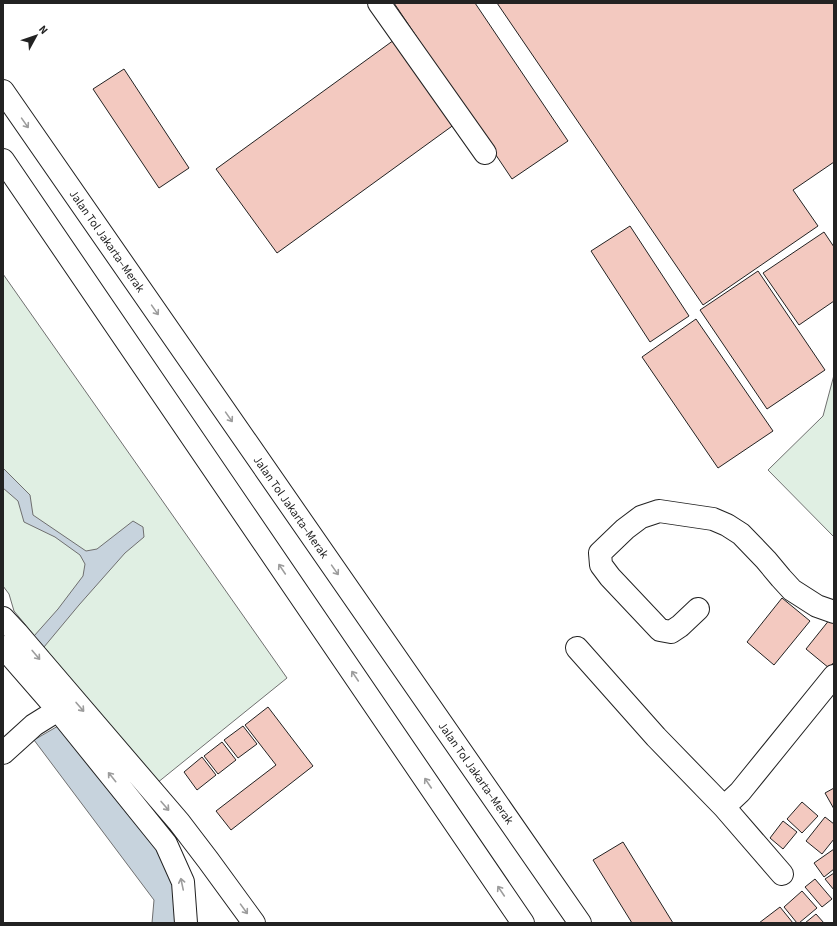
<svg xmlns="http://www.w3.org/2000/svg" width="837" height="926" viewBox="0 0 837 926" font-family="'Source Sans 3',sans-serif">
  <rect width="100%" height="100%" fill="#fff"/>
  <path fill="#e0efe3" stroke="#6f6f6f" d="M3,274l284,404 -130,105 -143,-172 -5,-17 -6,-8z
    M834,375v162l-66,-67 55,-54z"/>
  <path fill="#c7d3dd" stroke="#6f6f6f" d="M3,468l27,27 3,20 53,36 11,-2 36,-28 10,6 1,10 -19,16 -46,52 -35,42 -10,-11 24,-27 25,-33 2,-12 -5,-9 -25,-18 -31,-15 -6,-21 -15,-13z
    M58,726l102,125 15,38 6,34h-29l2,-23 -120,-160z"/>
  <path fill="#f3c9c0" stroke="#222" d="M394,3h81l93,138 -56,38z
    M497,3h337v159l-41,28 25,36 -115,79z
    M394,40l61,84 -178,129 -61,-84z
    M124,69l65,99 -30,20 -66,-99z
    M630,226l59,90 -39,26 -59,-91z
    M824,232l10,15v54l-35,24 -36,-52z
    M758,271l67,99 -58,39 -67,-99z
    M696,319l77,112 -55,37 -76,-111z
    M782,598l28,23 -36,44 -27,-23z
    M830,619l4,4v39l-5,6 -23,-19z
    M268,707l45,59 -82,64 -15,-19 60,-46 -31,-40z
    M243,726l14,18 -19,14 -14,-18z
    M222,742l14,18 -18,14 -14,-18z
    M202,757l14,18 -19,15 -13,-18z
    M834,788v21l-9,-16z
    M802,802l16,14 -16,17 -15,-14z
    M825,817l9,7v15l-12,15 -16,-13z
    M783,821l14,11 -14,17 -13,-11z
    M623,842l50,81h-41l-39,-63z
    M834,849v20l-10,8 -10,-14z
    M834,873v17l-9,-11z
    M815,879l17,20 -10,8 -17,-20z
    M802,891l15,17 -18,15h-2l-13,-16z
    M780,907l13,16h-34z
    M816,914l8,9h-19z"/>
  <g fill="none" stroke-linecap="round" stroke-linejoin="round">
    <g stroke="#222" stroke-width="24">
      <path id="minor" d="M379,3l106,150
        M698,609l-18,17 -9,6 -11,-2 -50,-53 -9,-12 -1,-12 25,-24 16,-12 18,-6 54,8 14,6 14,9 25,26 15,18 11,12 25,16 17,6
        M3,618l14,15 162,189 29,38 46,63
        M3,647l55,63 108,134 17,38 3,41
        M577,648l79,89 68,70 16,-15 94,-116
        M3,753l31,-28 24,-15
        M724,807l58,67"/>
    </g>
    <g stroke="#222" stroke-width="24">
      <path id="highway" d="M3,91l577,832
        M3,160l520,763"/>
    </g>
    <use href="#minor" stroke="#fff" stroke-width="22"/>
    <use href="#highway" stroke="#fff" stroke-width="22"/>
  </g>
  <defs><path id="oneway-shaft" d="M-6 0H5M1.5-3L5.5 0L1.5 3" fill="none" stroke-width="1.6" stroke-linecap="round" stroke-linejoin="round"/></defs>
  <g stroke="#9c9c9c">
    <use href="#oneway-shaft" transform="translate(25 123) rotate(55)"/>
    <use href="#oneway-shaft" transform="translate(155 310) rotate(55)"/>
    <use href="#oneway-shaft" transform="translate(229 417) rotate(55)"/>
    <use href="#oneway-shaft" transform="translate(282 569) rotate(-124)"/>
    <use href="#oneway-shaft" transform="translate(335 570) rotate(55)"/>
    <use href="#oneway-shaft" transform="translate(36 655) rotate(50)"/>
    <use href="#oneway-shaft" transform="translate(355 676) rotate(-124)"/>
    <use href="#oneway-shaft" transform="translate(80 707) rotate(49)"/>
    <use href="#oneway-shaft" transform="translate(112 777) rotate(-129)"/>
    <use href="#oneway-shaft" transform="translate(428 783) rotate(-124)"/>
    <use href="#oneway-shaft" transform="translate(165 806) rotate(49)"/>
    <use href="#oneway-shaft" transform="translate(182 884) rotate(-102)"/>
    <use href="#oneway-shaft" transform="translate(501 891) rotate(-124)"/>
    <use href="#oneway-shaft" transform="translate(244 909) rotate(54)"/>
  </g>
  <g text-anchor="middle" stroke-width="3" stroke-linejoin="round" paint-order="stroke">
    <g font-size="12" fill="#222" stroke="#fff">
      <text transform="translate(107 241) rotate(55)" y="4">Jalan Tol Jakarta–Merak</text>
      <text transform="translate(291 507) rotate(55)" y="4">Jalan Tol Jakarta–Merak</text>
      <text transform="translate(476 773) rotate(55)" y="4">Jalan Tol Jakarta–Merak</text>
    </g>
  </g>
  <rect width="837" height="926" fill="none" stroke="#222222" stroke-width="8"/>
  <g transform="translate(36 36) rotate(50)" stroke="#ffffff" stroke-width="3" paint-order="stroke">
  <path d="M0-3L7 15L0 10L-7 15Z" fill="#222222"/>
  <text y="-6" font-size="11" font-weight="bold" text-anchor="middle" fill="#222222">N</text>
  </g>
</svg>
